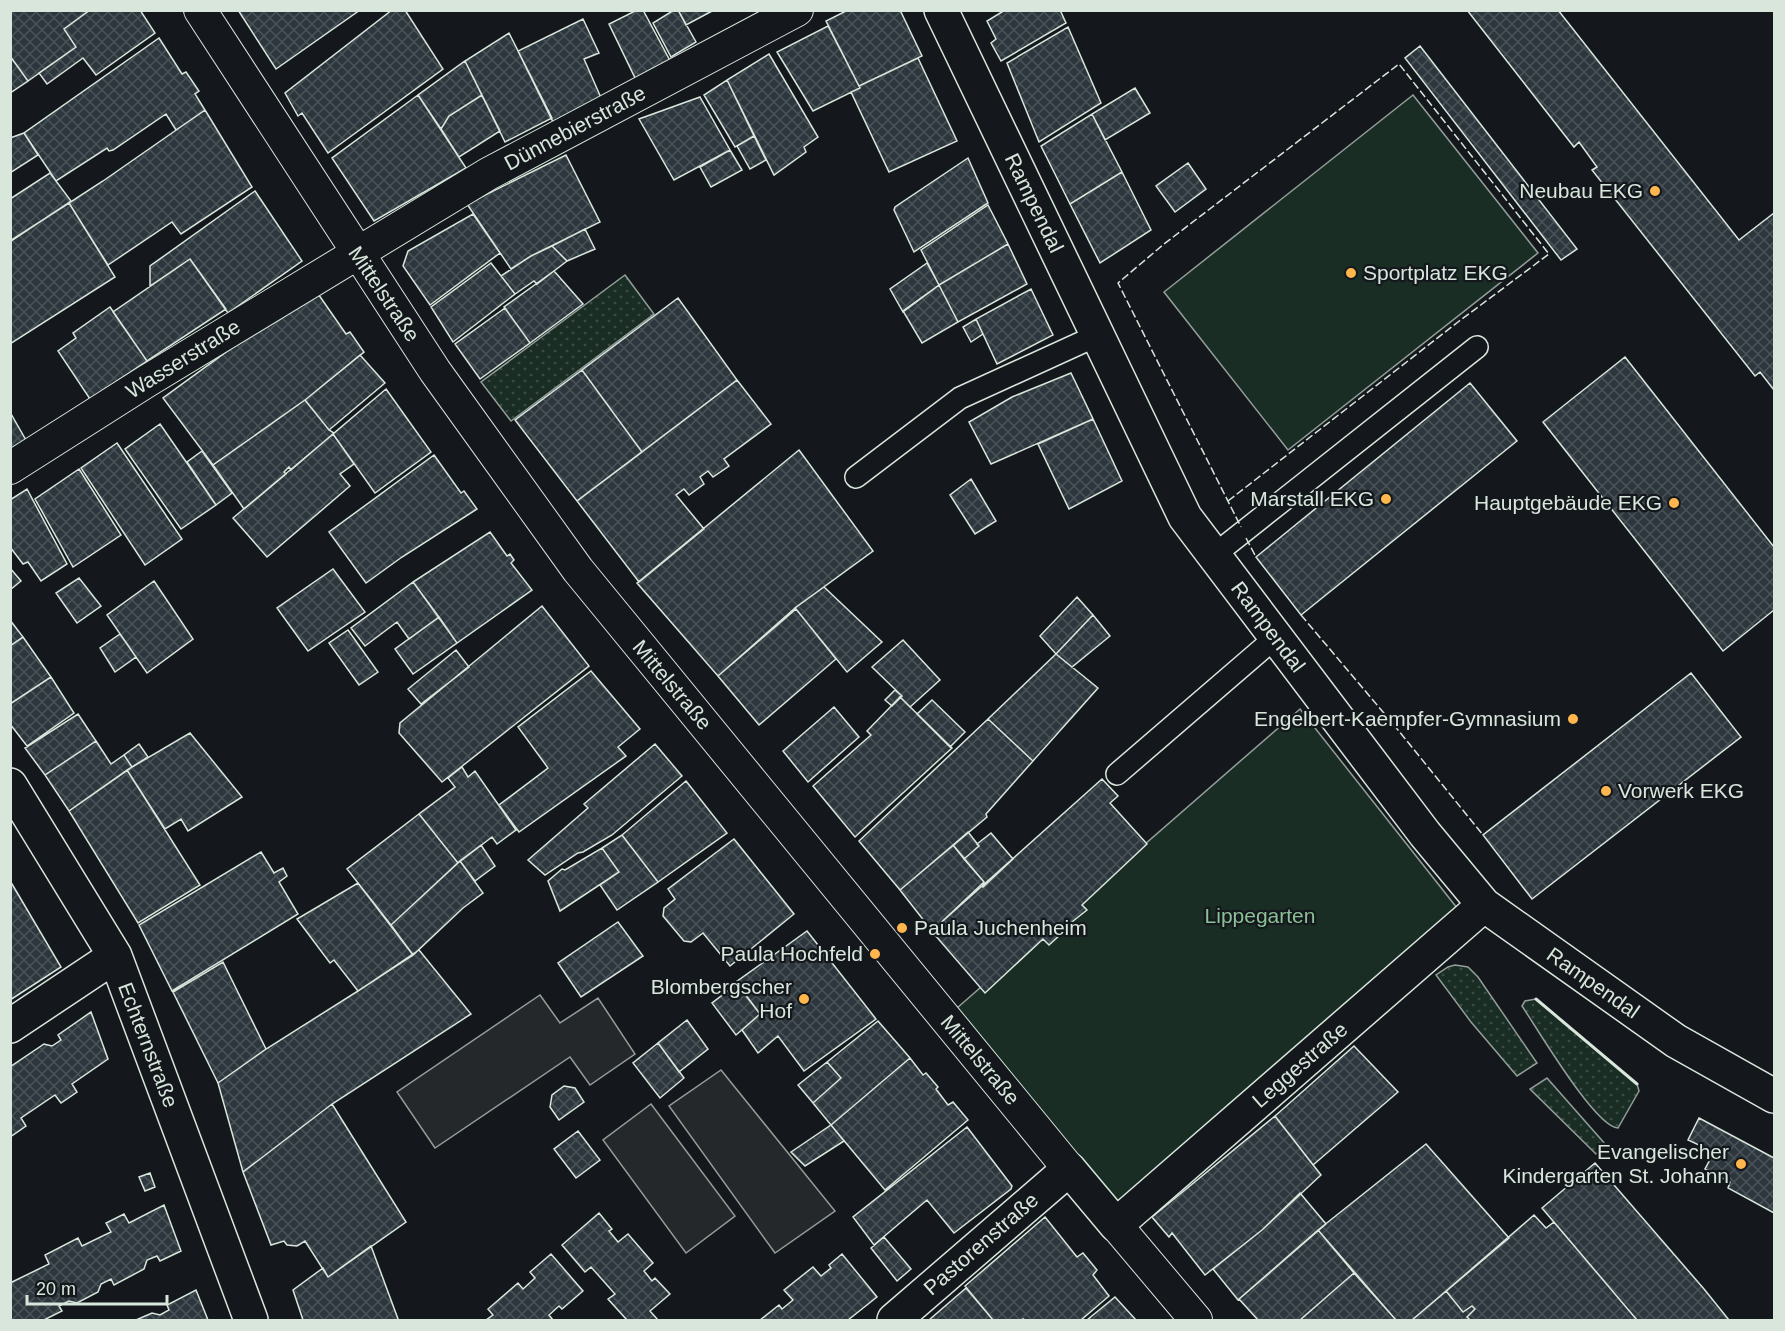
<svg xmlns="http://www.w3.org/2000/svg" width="1785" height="1331" viewBox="0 0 1785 1331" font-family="Helvetica,sans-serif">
  <defs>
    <pattern id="grass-dots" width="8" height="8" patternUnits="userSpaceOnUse" patternTransform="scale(1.5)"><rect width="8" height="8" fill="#1a2d24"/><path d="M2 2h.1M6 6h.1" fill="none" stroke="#3b4b43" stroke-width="1.8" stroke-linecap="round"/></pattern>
    <pattern id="building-cross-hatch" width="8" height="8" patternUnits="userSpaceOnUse" patternTransform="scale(1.5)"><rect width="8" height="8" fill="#2c363c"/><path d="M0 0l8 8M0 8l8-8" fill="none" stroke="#4a5358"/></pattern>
  </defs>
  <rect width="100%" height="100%" fill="#14181c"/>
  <path fill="url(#grass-dots)" stroke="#939e99" stroke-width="1.5" d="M625,275l29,39 -143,107 -30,-39z
    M1455,965l13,2 10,10 59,86 -20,13 -46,-54 -35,-47 12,-8z
    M1536,999l101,85 2,7 -21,37c-23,-1 -81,-100 -96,-122l3,-5z
    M1547,1078l59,67 -10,9 -66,-65z"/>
  <path fill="#1a2d24" stroke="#939e99" stroke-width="1.5" d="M1413,95l125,158 -250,197 -124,-158z
    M1300,709l161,204 -343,296 -169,-194z"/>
  <path fill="#24282b" stroke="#939e99" stroke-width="1.5" d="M540,995l20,28 38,-25 37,56 -45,31 -20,-28 -135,91 -38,-56z
    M721,1070l114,141 -60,42 -106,-147z
    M651,1104l84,112 -49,37 -83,-113z"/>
  <path fill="url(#building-cross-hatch)" stroke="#d8e6dc" stroke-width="1.5" d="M10,10h80l-26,19 12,18 -48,34 -18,-25z
    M90,10h50l15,23 -59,42 -13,-17 -36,26 -8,-11 37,-26 -12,-18z
    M238,10h122l-84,59z
    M392,10h13l38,59 -115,84 -26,-40 -4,3 -13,-23z
    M637,10h6l32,60 -37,14 -29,-60z
    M674,10h4l18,32 -25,15 -18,-34z
    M678,10h36l-28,15z
    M848,10h52l22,46 -63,30 -33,-65z
    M1005,10h55l6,13 -65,38 -10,-18 5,-4 -9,-18z
    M1467,10h91l181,230 35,-27v177l-14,-18 -5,4 -163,-206 5,-3 -18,-25 -5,5z
    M583,19l16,34 -15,6 18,41 -49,22 -35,-71z
    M828,26l32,62 -47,23 -36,-59z
    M1068,27l33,76 -62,39 -32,-79z
    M509,33l43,85 -47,24 -40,-81z
    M159,38l23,36 4,-2 13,19 -4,3 10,16 -29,20 -10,-16 -53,36 -4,1 -2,-3 -51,33 -32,-48z
    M1420,46l157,203 -16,11 -156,-202z
    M769,54l49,83 -14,10 2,5 -32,23 -47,-95z
    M10,56l18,25 -18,12z
    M918,58l39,83 -68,31 -38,-80 9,-4 -1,-2z
    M465,61l17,34 -33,21 -8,13 -23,-34z
    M727,80l27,56 -19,11 -31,-52z
    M1135,88l15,25 -45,27 -13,-26z
    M418,95l48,73 -92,53 -42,-63z
    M482,95l18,36 -41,26 -18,-28 8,-13z
    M700,97l30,53 -56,30 -35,-61z
    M205,110l47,77 -71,47 -9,-12 -64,43 -39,-62 34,-22z
    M1092,114l30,58 -52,32 -29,-58z
    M24,133l14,22 -28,18v-35z
    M754,136l12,24 -16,9 -13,-23z
    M730,150l12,20 -31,17 -11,-20z
    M566,155l34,67 -69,34 -20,13 -44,-65z
    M968,158l20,45 -74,49 -20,-42 1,-3z
    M1188,163l18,26 -31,23 -19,-26z
    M1122,172l29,58 -51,33 -30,-59z
    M50,173l21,28 -60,40 -1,-42z
    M255,191l47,70 -74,52 -38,-54 -40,27v-20z
    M69,203l46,74 -105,67v-103z
    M988,205l20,39 -69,41 -18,-35z
    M473,214l27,39 -70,52 -27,-39 5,-15z
    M585,229l10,20 -28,12 -15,-15z
    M1008,244l19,40 -69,38 -19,-37z
    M552,246l15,15 -30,23 -3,-3 -19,13 -14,-18 30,-20z
    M190,259l36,50 -79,52 -34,-49z
    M491,263l24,31 -62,48 -22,-35z
    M927,263l12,22 -36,27 -13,-23z
    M554,271l29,33 -53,39 -26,-36z
    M939,285l19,37 -36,21 -19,-32z
    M314,288l32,46 4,-2 14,20 -59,48 -92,65 -50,-67z
    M1031,289l22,46 -56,29 -21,-45z
    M678,298l59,82 -95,72 -60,-82z
    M110,307l37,54 -57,38 -32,-48 18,-13 -3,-5z
    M505,308l25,35 -50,36 -25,-35z
    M976,319l7,15 -12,8 -8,-15z
    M360,355l25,28 -56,47 -24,-30z
    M1625,357l149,190v63l-51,41 -180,-229z
    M582,370l60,82 -65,49 -62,-81z
    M1071,373l22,46 -102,45 -22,-42 43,-25z
    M737,380l34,44 -47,35 5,7 -16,11 -5,-6 -8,6 4,7 -15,11 -5,-6 -8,6 28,34 -65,53 -62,-81z
    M1470,383l47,58 -216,174 -45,-58z
    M386,389l45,63 -56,41 -42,-59z
    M305,400l24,30 5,3 -43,37 -2,-3 -5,5 2,2 -42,35 -31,-44z
    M10,412l17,30 -17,11z
    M1093,419l29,62 -53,28 -31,-65z
    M160,424l56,81 -35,24 -56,-80z
    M333,434l21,30 -14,10 10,12 -83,71 -34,-39z
    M117,443l65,96 -37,26 -64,-97z
    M799,450l74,101 -78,57 -77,68 -81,-93z
    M202,451l30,42 -16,12 -29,-43z
    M434,455l27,38 3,-2 13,18 -75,48 -36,26 -37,-51z
    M79,469l42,66 -48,32 -38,-68z
    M971,479l25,42 -21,13 -25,-39z
    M27,489l40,75 -26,17 -13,-19 -5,2 -13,-17v-47z
    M490,532l17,24 3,-2 4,6 -3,3 21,27 -75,53 -44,-61z
    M10,568l11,13 -11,9z
    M333,569l32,43 -57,39 -31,-43z
    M79,578l22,28 -24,17 -21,-30z
    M154,581l39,58 -46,34 -40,-58z
    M413,582l26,35 -30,22 -12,-17 -32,24 -14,-18z
    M824,587l58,55 -35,30 -52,-64z
    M1077,597l16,18 -37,39 -16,-18z
    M542,606l47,60 -147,116 -43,-49 1,-10z
    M796,609l40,50 -77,66 -41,-49z
    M1093,615l17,21 -38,31 -16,-13z
    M439,617l18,26 -44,31 -18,-25z
    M10,620l13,17 -13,9z
    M348,630l30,42 -19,13 -30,-42z
    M120,634l16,23 -21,15 -15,-24z
    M23,637l28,40 -41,27v-58z
    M903,640l37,40 -30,27 -10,-10 2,-1 -30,-29z
    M456,650l13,17 -48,37 -13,-15z
    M1056,654l42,34 -65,73 -45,-42z
    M591,671l49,58 -22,18 8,9 -107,76 -20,-27 49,-37 -30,-41z
    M1691,673l50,64 -209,162 -49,-64z
    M51,677l23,36 -47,33 -17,-22v-20z
    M895,690l7,6 -10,10 -7,-6z
    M900,697l52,51 -97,89 -42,-51 58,-51 -4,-4z
    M932,700l33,32 -15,15 -33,-33z
    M834,707l25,30 -51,45 -25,-31z
    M78,714l18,27 -51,34 -20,-27z
    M988,719l45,42 -47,53 1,3 -87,73 -41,-49z
    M190,733l52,64 -54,34 -7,-12 -16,10 -38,-59z
    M96,741l15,23 13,-9 8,12 -63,44 -24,-36z
    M139,744l9,13 -16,10 -8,-12z
    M655,744l27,32 -70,59 -29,17 -5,1 -33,22 -17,-15 60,-52 -4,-4z
    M462,767l6,10 7,-6 41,59 -19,14 -5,-7 -34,26 -39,-49 36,-27 -7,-9z
    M127,770l73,115 -62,38 -69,-112z
    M1102,779l16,17 -8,7 37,41 -65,61 5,5 -29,23 2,2 -11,10 -6,-6 -58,54 -51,-59 3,-2 -2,-4z
    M686,781l41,52 -69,49 -36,-47z
    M419,814l39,49 -67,62 -44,-56z
    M968,832l11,14 -15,13 -11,-14z
    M991,833l22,26 -30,28 -1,-2 2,-3 -20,-23 15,-13 -2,-2z
    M622,835l36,47 -41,28 -17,-25 19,-13 -17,-24z
    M734,839l60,75 -64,52 -27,-33 -12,9 -7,-1 -21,-25 1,-8 11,-9 -7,-10z
    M481,845l14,21 -20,15 -15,-20z
    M953,845l31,37 -52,49 -32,-41z
    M602,848l17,24 -59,39 -12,-30 14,-12 3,1z
    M261,852l13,21 9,-5 4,8 -8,6 19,32 -126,77 -33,-66z
    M460,861l23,32 -20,15 -50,47 -22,-30z
    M358,883l55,72 -55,36 -24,-31 -4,3 -33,-44z
    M12,884l49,83 -51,33v-115z
    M618,922l25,34 -62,41 -23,-34z
    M807,931l69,88 -72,52 -26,-35 -20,17 -16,-23 18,-16 -24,-32z
    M419,950l52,64 -139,90 -89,68 -25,-89 48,-34 92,-58z
    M223,962l43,87 -48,34 -45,-91z
    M737,984l23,30 -24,21 -24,-32z
    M91,1012l17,47 -36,25 5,8 -16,11 -6,-8 -34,23 5,8 -16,11v-70l34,-23 8,2 9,-6 -3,-5z
    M687,1020l21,29 -29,23 -21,-29z
    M878,1021l32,37 -79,67 -18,-22 28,-25 -14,-16z
    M658,1043l26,35 -24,20 -27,-35z
    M1354,1046l44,46 -85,73 -38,-49z
    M910,1058l13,17 3,-2 12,14 -2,2 12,16 5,-3 15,18 -83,70 -54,-65z
    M827,1062l14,16 -28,25 -15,-18z
    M564,1086l11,2 9,14 -25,18 -9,-13 2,-12z
    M332,1104l74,118 -78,55 -23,-36 -8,5 -10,-1 -3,-4 -13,4 -28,-73z
    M1275,1116l46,59 -59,55 -57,45 -33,-42 -3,4 -17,-20z
    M1699,1118l75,40v55l-46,-25 2,-6 -25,-13 9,-17 -26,-12z
    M831,1125l13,16 -39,25 -14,-14z
    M967,1127l45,59 -1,3 -57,44 -27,-33 -53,45 -21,-28z
    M578,1131l22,29 -24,18 -22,-29z
    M1426,1144l83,94 -97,82h-16l-78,-90z
    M1595,1163l109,126 25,31h-92l-95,-112z
    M150,1173l5,14 -10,4 -6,-14z
    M1300,1193l26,31 -88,76 -25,-31 49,-39z
    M164,1205l17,46 -21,10 -3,-5 -10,4 -3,9 -30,16 -3,-6 -10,5 -3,8 -21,11 -8,-2 -10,5 3,5 -18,9h-34v-37l39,-19 -4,-9 33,-17 4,8 29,-14 -5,-9 18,-9 5,9z
    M599,1213l13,16 -3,2 9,11 10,-8 25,29 -9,8 8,10 3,-3 15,16 -20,17 8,9h-31l-19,-21 7,-5 -24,-27 -6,5 -23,-27z
    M1534,1215l12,13 8,-6 83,98h-167l-3,-3 8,-8 -3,-3 -9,6 -17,-21z
    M1045,1217l32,40 6,-4 14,17 -4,5 16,21 -28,24h-56l-2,-1 -1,1h-29l-28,-34z
    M1318,1230l36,43 -54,47h-42l-19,-21z
    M884,1237l27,32 -14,12 -26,-33z
    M371,1246l27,73 -2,1h-93l-10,-30 30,-22 5,9z
    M551,1254l32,37 -21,18 -3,-3 -10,9 4,5h-67l7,-5 -5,-6 30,-26 5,6 12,-11 -5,-6z
    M842,1254l35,43 -29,23h-88l19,-15 3,4 11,-9 -9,-10 29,-23 8,9 10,-8 -2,-3z
    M1354,1273l42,47h-96z
    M966,1288l27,32h-64z
    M196,1290l12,30h-72l16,-7 8,2 9,-5 -2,-5z
    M1446,1291l17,21 9,-6 3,3 -8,8 3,3h-58z
    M1115,1297l21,23h-49z"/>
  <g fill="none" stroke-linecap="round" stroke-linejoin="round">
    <g stroke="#d8e6dc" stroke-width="24">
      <path id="service" d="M856,477l104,-79 138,-63
        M1214,555l263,-208
        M1117,774l159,-137"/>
    </g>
    <g stroke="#d8e6dc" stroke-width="34">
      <path id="pedestrian" d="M200,10l235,361 143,199 491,599
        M10,468l137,-87 341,-207 309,-164
        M1116,1225l80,95"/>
    </g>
    <g stroke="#d8e6dc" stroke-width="36">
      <path id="minor" d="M941,10l244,507 240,317 59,71 192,136 98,55
        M10,785l105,171 136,364
        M10,1026l105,-70
        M894,1320l175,-151 47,56 368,-320"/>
    </g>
    <use href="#service" stroke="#14181c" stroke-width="21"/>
    <use href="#pedestrian" stroke="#14181c" stroke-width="32"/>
    <use href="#minor" stroke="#14181c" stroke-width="33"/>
    <path stroke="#d8e6dc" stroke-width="1.5" stroke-dasharray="8 3" stroke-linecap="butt" d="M1228,501l230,-179 91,-68 -150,-190 -235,180 -46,39 123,244
      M1246,538l10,19
      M1301,615l93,110 89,110"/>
    <path stroke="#d8e6dc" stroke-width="3" d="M1536,999l101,85"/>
  </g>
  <g fill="#ffb74d" stroke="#14181c" stroke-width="2">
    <circle cx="1655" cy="191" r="6"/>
    <circle cx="1351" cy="273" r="6"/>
    <circle cx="1386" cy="499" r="6"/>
    <circle cx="1674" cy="503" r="6"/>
    <circle cx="1573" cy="719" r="6"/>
    <circle cx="1606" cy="791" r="6"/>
    <circle cx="902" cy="928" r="6"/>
    <circle cx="875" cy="954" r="6"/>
    <circle cx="804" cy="999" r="6"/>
    <circle cx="1741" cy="1164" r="6"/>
  </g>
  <g text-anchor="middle" stroke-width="4.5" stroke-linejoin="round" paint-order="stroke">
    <g font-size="21" fill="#d8e6dc" stroke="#14181c">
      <text transform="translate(575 128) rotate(-28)" y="7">Dünnebierstraße</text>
      <text transform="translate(1034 203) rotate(64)" y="7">Rampendal</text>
      <text transform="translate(384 294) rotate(56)" y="7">Mittelstraße</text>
      <text transform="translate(183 359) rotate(-32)" y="7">Wasserstraße</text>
      <text transform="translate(1268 627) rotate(53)" y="7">Rampendal</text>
      <text transform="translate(672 685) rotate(50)" y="7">Mittelstraße</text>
      <text transform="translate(1593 983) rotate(35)" y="7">Rampendal</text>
      <text transform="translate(148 1045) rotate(69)" y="7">Echternstraße</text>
      <text transform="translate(980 1060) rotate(50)" y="7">Mittelstraße</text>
      <text transform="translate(1300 1065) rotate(-41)" y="7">Leggestraße</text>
      <text transform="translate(981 1244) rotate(-41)" y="7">Pastorenstraße</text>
    </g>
    <g font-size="21" fill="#d8e6dc" stroke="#14181c" text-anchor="end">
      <text x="1643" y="198">Neubau EKG</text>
      <text x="1363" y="280" text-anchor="start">Sportplatz EKG</text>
      <text x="1374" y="506">Marstall EKG</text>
      <text x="1662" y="510">Hauptgebäude EKG</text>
      <text x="1561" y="726">Engelbert-Kaempfer-Gymnasium</text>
      <text x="1618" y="798" text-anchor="start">Vorwerk EKG</text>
      <text x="914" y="935" text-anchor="start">Paula Juchenheim</text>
      <text x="863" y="961">Paula Hochfeld</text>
      <text x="792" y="994">Blombergscher<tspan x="792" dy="24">Hof</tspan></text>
      <text x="1729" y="1159">Evangelischer<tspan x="1729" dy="24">Kindergarten St. Johann</tspan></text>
    </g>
    <g font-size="21" fill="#8ac095" stroke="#14181c">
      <text x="1260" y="923">Lippegarten</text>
    </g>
  </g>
  <rect width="1785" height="1331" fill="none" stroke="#d8e6dc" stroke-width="24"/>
  <path d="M27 1295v9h140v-9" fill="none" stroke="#d8e6dc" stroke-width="3"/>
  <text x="36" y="1295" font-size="18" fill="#d8e6dc" stroke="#14181c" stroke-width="4.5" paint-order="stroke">20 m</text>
</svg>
